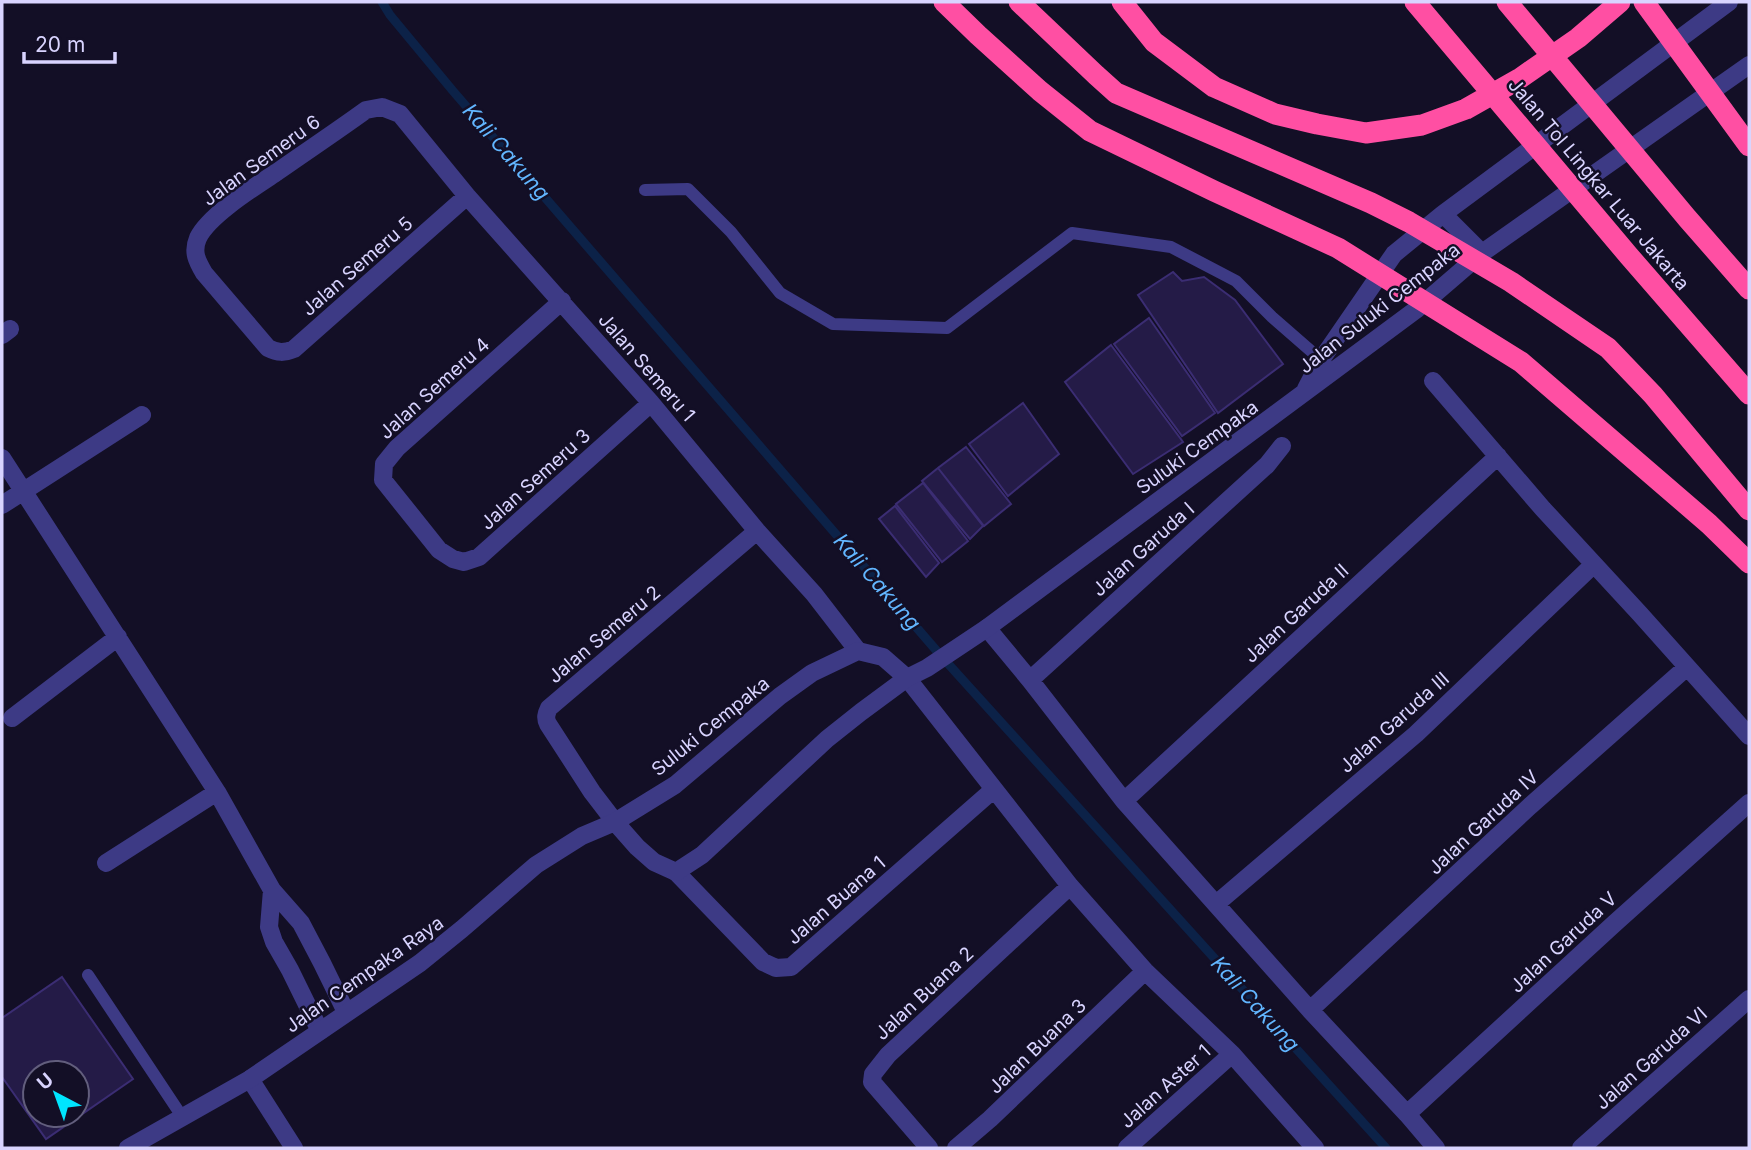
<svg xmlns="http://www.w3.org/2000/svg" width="1751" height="1150" viewBox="0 0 1751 1150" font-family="Inter,sans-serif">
  <rect width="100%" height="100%" fill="#130f26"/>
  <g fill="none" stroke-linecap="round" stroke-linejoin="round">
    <path stroke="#0c2248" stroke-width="9" d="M382,2l8,13 63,76 489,566 444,491"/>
  </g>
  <path fill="#241b47" stroke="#3b2d73" stroke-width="2" fill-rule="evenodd" d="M1173,272l9,9 22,-4 31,23 48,64 -65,49 -80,-118z
    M1149,318l66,95 -33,23 -68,-92z
    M1111,345l72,97 -50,32 -68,-92z
    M1023,403l36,51 -51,42 -39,-52z
    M966,447l45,57 -27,22 -46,-58z
    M938,468l45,58 -13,13 -48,-58z
    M923,483l45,58 -26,21 -46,-58z
    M895,506l44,57 -13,14 -47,-58z
    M62,977l71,102 -87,60 -44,-62v-59zM35,1073h42v42h-42z"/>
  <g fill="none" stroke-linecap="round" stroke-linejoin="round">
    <path stroke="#3d3a85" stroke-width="12" d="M645,190l43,-1 43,43 49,61 53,31 114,4 125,-95 99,14 65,34 36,36 55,48
      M88,975l95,143"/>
    <path stroke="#3d3a85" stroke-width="18" d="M467,196l-173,153c-10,4 -16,4 -26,-1l-64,-75c-7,-12 -12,-21 -6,-35 11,-23 58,-52 79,-66 30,-21 60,-41 89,-62l16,-3 18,7 67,82 184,207 106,128 57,63 44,57
      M562,301l-165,147 -13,16 -1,16 56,70 14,9 11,3 15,-5 172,-154
      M2,335l8,-6
      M1433,381l110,128 97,105 109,122
      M2,458l215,334 55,98 29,33 21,40 24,49
      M2,505l140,-90
      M987,628l43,52 94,121 186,209 97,104 29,34
      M907,678l163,208 75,85 87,83 83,94
      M1030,680l237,-215 15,-19
      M12,718l106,-81
      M1124,801l374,-345
      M615,822l-23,-30 -44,-68c-3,-6 -2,-10 1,-16l208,-177
      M106,863l111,-71
      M676,872l87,90 13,6 15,-1 202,-177
      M272,890l-3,37 5,15 16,28 30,61
      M1216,904l200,-170 177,-169
      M1310,1010l220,-204 157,-139
      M250,1079l44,69
      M1407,1114l208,-191 134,-120
      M929,1148l-57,-66 1,-8 15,-19 182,-169
      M956,1148l34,-29 155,-148
      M1127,1148l105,-94
      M1581,1148l168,-149"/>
    <path stroke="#3d3a85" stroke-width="18" d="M1443,214l39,39
      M1306,389l15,-29 73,-106 49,-40 286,-212
      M615,822l22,25 17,15 22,10 26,-17 125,-116 34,-27 46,-34 20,-10 60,-40 430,-319 65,-56 267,-188
      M128,1148l122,-69 170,-116 42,-34 74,-64 46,-29 33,-14 60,-37 105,-89 32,-23 46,-22 25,6 24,21"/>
    <path stroke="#ff4fa3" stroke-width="21" d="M944,2l34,33 62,56 50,40 124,60 124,57 183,114 188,162 40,39
      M1019,2l77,73 20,18 255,110 38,19 102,60 97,66 45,47 96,115
      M1122,2l32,40 60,45 61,27 42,10 49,9 56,-8 44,-16 53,-30 59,-41 42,-36
      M1415,2l214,254 120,138
      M1507,2l180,216 62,71
      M1644,2l105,144"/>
  </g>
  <g text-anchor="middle" stroke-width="5" stroke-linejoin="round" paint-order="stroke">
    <g font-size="19" fill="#d9d4ff" stroke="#130f26">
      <text transform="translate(261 160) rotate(-36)" y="7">Jalan Semeru 6</text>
      <text transform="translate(1599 184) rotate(50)" y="7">Jalan Tol Lingkar Luar Jakarta</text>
      <text transform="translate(357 266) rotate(-41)" y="7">Jalan Semeru 5</text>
      <text transform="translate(1379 308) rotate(-38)" y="7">Jalan Suluki Cempaka</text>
      <text transform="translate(647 367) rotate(49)" y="7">Jalan Semeru 1</text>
      <text transform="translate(434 388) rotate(-42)" y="7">Jalan Semeru 4</text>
      <text transform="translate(1197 447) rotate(-36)" y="7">Suluki Cempaka</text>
      <text transform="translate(535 479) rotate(-42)" y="7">Jalan Semeru 3</text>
      <text transform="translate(1143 549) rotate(-42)" y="7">Jalan Garuda I</text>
      <text transform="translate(1296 613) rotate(-43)" y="7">Jalan Garuda II</text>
      <text transform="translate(604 634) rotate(-40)" y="7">Jalan Semeru 2</text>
      <text transform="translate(1394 722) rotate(-42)" y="7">Jalan Garuda III</text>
      <text transform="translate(710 726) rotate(-39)" y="7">Suluki Cempaka</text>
      <text transform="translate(1483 822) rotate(-43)" y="7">Jalan Garuda IV</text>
      <text transform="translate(836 900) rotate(-41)" y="7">Jalan Buana 1</text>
      <text transform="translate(1563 942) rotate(-43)" y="7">Jalan Garuda V</text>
      <text transform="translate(364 974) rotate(-35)" y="7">Jalan Cempaka Raya</text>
      <text transform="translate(924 993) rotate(-43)" y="7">Jalan Buana 2</text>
      <text transform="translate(1037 1046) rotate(-44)" y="7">Jalan Buana 3</text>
      <text transform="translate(1651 1058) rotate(-42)" y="7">Jalan Garuda VI</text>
      <text transform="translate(1165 1086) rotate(-42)" y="7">Jalan Aster 1</text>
    </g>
    <g font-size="21" font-style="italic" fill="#62b6ff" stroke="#130f26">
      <text transform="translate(506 152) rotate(49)" y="7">Kali Cakung</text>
      <text transform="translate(877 582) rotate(49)" y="7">Kali Cakung</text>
      <text transform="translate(1255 1004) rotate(48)" y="7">Kali Cakung</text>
    </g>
  </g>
  <rect width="1751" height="1150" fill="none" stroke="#d9d4ff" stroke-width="7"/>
  <g transform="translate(56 1094) rotate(319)"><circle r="33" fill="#130f26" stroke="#625e7d" stroke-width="2"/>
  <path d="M0-5L12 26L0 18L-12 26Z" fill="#00e5ff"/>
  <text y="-10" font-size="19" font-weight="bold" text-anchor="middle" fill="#d9d4ff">U</text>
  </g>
  <path d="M24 52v10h91v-10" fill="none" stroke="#d9d4ff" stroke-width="3.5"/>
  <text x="35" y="52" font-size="21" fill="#d9d4ff" stroke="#130f26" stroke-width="5" paint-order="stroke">20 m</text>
</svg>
